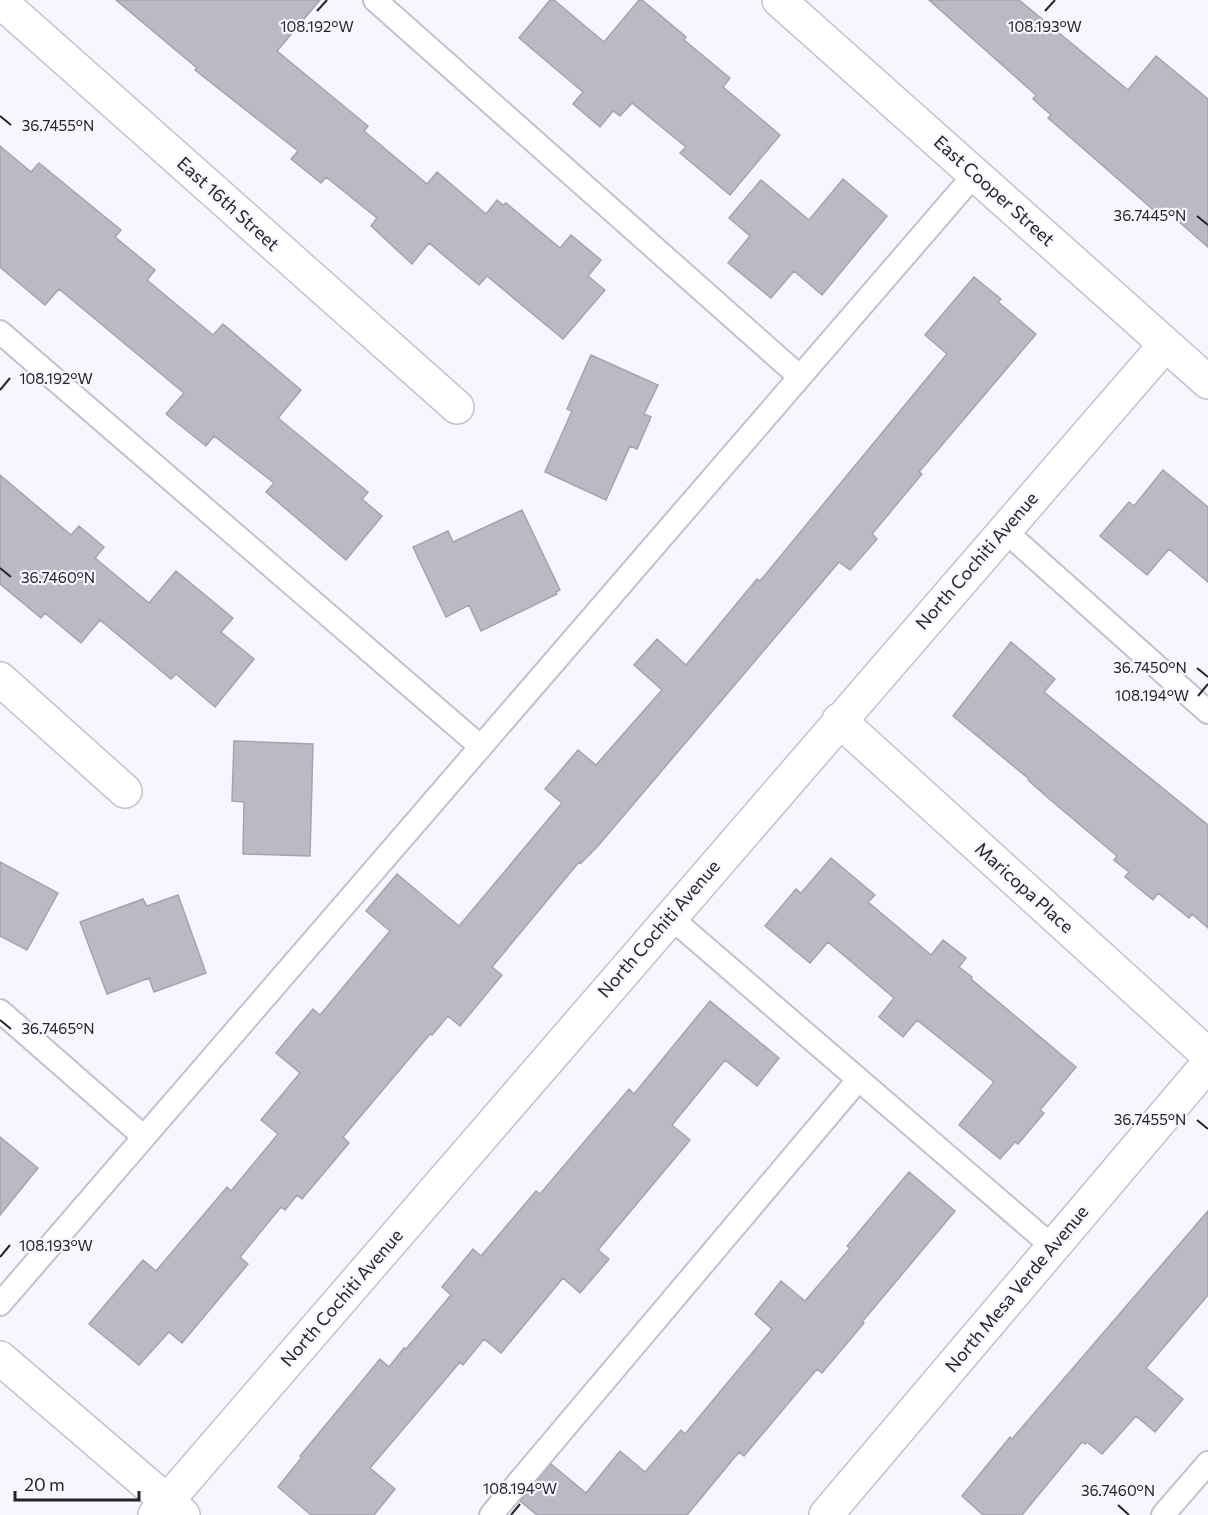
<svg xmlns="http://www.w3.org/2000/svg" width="1208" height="1515" viewBox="0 0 1208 1515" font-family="Commissioner,sans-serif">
  <rect width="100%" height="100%" fill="#f7f5fe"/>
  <path fill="#bcb9c6" stroke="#a6a3af" stroke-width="1.5" d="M116,0h204l-43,51 91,75 -4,5 63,53 10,-12 49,42 11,-14 6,5 3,-2 54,45 11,-13 30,25 -13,16 17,14 -42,49 -76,-63 -8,9 -50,-42 -17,21 -41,-38 6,-8 -51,-41 -5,6 -30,-24 7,-8 -103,-81 2,-2z
    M550,0h4l50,42 35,-42h3l44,37 -2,3 46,38 -7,9 57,48 -50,60 -50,-42 6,-6 -54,-44 -12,13 -7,-5 -13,16 -27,-23 10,-12 -64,-54z
    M929,0h90l109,90 28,-34 52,43v148l-46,-40 -5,6 -109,-95 3,-3 -18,-16 3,-4z
    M0,146l31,26 8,-9 82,67 -6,7 40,33 -8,10 66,55 10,-11 78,66 -23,28 90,74 -6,7 20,17 -36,44 -80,-68 8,-9 -60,-47 -8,10 -40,-32 18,-21 -125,-104 -14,16 -45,-38z
    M843,179l44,37 -65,79 -28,-24 -23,27 -43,-35 22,-27 -21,-18 32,-38 48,40z
    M974,277l27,22 -3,3 38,32 -117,138 3,2 -50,60 5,5 -27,31 -11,-8 -242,285 -16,16 -2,-1 -87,105 10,8 -42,51 -12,-10 -16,19 -2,-1 -87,103 6,6 -47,56 -5,-4 -12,15 -4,-3 -41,50 8,7 -66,79 -13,-11 -30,33 -50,-41 54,-64 13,11 71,-84 4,4 47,-57 -17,-14 39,-47 -24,-20 37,-44 7,6 70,-84 -24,-20 31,-37 62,52 103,-123 -17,-14 33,-39 18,15 66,-75 -28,-25 23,-26 29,26 71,-86 3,2 187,-227 -22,-19z
    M591,355l67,30 -14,29 7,3 -14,32 -7,-3 -24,54 -61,-28 27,-61 -5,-2z
    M1163,470l45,37v75l-39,-33 -22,26 -47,-39 29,-34 5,4z
    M0,475l71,60 8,-9 25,21 -9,11 54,45 27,-32 57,47 -12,14 33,27 -39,48 -39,-33 -5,5 -71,-59 -19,23 -36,-30 -4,5 -41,-34z
    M522,510l38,80 -4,2 1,2 -76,37 -12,-26 -23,12 -33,-70 35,-16 5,11z
    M1011,642l44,37 -11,13 164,133v103l-16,-14 -3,4 -31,-25 -5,7 -28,-23 4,-5 -15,-12 3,-4 -70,-59 -19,-17 1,-1 -76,-63z
    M234,741l79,3 -3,112 -67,-2 1,-52 -12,-1z
    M831,858l44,37 -7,7 63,53 12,-15 23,18 -7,9 13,10 -1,2 105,88 -36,43 4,3 -26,31 -3,-2 -15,17 -41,-34 35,-43 -77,-62 -14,17 -24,-20 15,-19 -66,-56 -18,21 -45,-37 31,-37 5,4z
    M0,862l58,31 -31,57 -27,-14z
    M178,895l28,78 -52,19 -5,-14 -42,16 -27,-72 63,-23 4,7z
    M710,1001l69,57 -22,28 -32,-26 -53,65 18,15 -92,110 11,9 -29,34 -17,-15 -62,75 -17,-14 -21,26 -3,-3 -90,106 25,21 -21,26h-63l-33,-28 24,-30 -2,-1 80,-97 9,8 15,-19 2,1 45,-54 -9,-8 31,-38 8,7 55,-65 4,3 89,-105 5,5z
    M0,1137l38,31 -38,47z
    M909,1172l46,39 -93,111 2,1 -42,50 -5,-4 -73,87 -5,-4 -52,63h-150l-17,-14 31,-37 35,29 34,-42 25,21 36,-42 4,4 87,-105 -17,-15 26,-33 24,20 45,-53 -3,-2z
    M1208,1211v84l-62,73 37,31 -28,33 -19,-16 -34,38 -15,-12 -2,2 -3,-2 -60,73h-39l-21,-19 48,-59 2,2z"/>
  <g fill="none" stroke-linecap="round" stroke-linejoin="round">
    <g stroke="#c4c1ce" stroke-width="26">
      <path id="lane" d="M375,0l425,377
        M0,332l481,415
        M1004,530l204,182
        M670,917l383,330
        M0,1011l144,126
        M0,1304l975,-1130
        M491,1515l367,-435
        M1163,1515l45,-52"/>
    </g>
    <g stroke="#c4c1ce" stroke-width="36">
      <path id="street" d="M0,1l457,406
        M0,679l125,112
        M839,720l369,335
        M0,1358l183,157
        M155,1515l1010,-1170
        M826,1515l382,-451"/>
    </g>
    <g stroke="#c4c1ce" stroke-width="36">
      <path id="secondary" d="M779,0l429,382"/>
    </g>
    <use href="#lane" stroke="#fff" stroke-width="22"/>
    <use href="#street" stroke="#fff" stroke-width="33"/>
    <use href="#secondary" stroke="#fff" stroke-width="33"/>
  </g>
  <path fill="none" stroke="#252429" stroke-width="2" d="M317,11l10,-11M1045,11l10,-11M0,116l11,9M1197,216l11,9M0,390l10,-12M0,568l11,9M1197,668l11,9M1198,696l10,-12M0,1020l11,9M1197,1120l11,9M0,1257l10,-12M1118,1505l11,10M511,1515l9,-11"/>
  <g text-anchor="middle" stroke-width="4.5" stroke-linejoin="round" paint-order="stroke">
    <g font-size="18" fill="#252429" stroke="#f7f5fe">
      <text transform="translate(994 191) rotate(42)" y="6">East Cooper Street</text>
      <text transform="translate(228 204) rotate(42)" y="6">East 16th Street</text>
      <text transform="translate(977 561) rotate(-49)" y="6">North Cochiti Avenue</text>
      <text transform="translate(1024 888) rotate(42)" y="6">Maricopa Place</text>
      <text transform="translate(659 929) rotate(-49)" y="6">North Cochiti Avenue</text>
      <text transform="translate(1017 1289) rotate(-50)" y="6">North Mesa Verde Avenue</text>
      <text transform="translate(342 1298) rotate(-49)" y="6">North Cochiti Avenue</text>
    </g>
  </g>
  <g font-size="15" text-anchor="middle" fill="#252429" stroke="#f7f5fe" stroke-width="4.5" stroke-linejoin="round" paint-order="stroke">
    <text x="317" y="32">108.192°W</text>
    <text x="1045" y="32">108.193°W</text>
    <text x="58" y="131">36.7455°N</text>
    <text x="1150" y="221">36.7445°N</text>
    <text x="56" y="384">108.192°W</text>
    <text x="58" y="583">36.7460°N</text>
    <text x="1150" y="673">36.7450°N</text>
    <text x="1152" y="701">108.194°W</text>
    <text x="58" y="1034">36.7465°N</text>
    <text x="1150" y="1125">36.7455°N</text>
    <text x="56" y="1251">108.193°W</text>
    <text x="520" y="1494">108.194°W</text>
    <text x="1118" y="1496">36.7460°N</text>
  </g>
  <path d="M15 1491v9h124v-9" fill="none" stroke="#252429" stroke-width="3"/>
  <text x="24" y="1491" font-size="18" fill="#252429" stroke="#f7f5fe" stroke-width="4.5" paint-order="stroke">20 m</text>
</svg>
